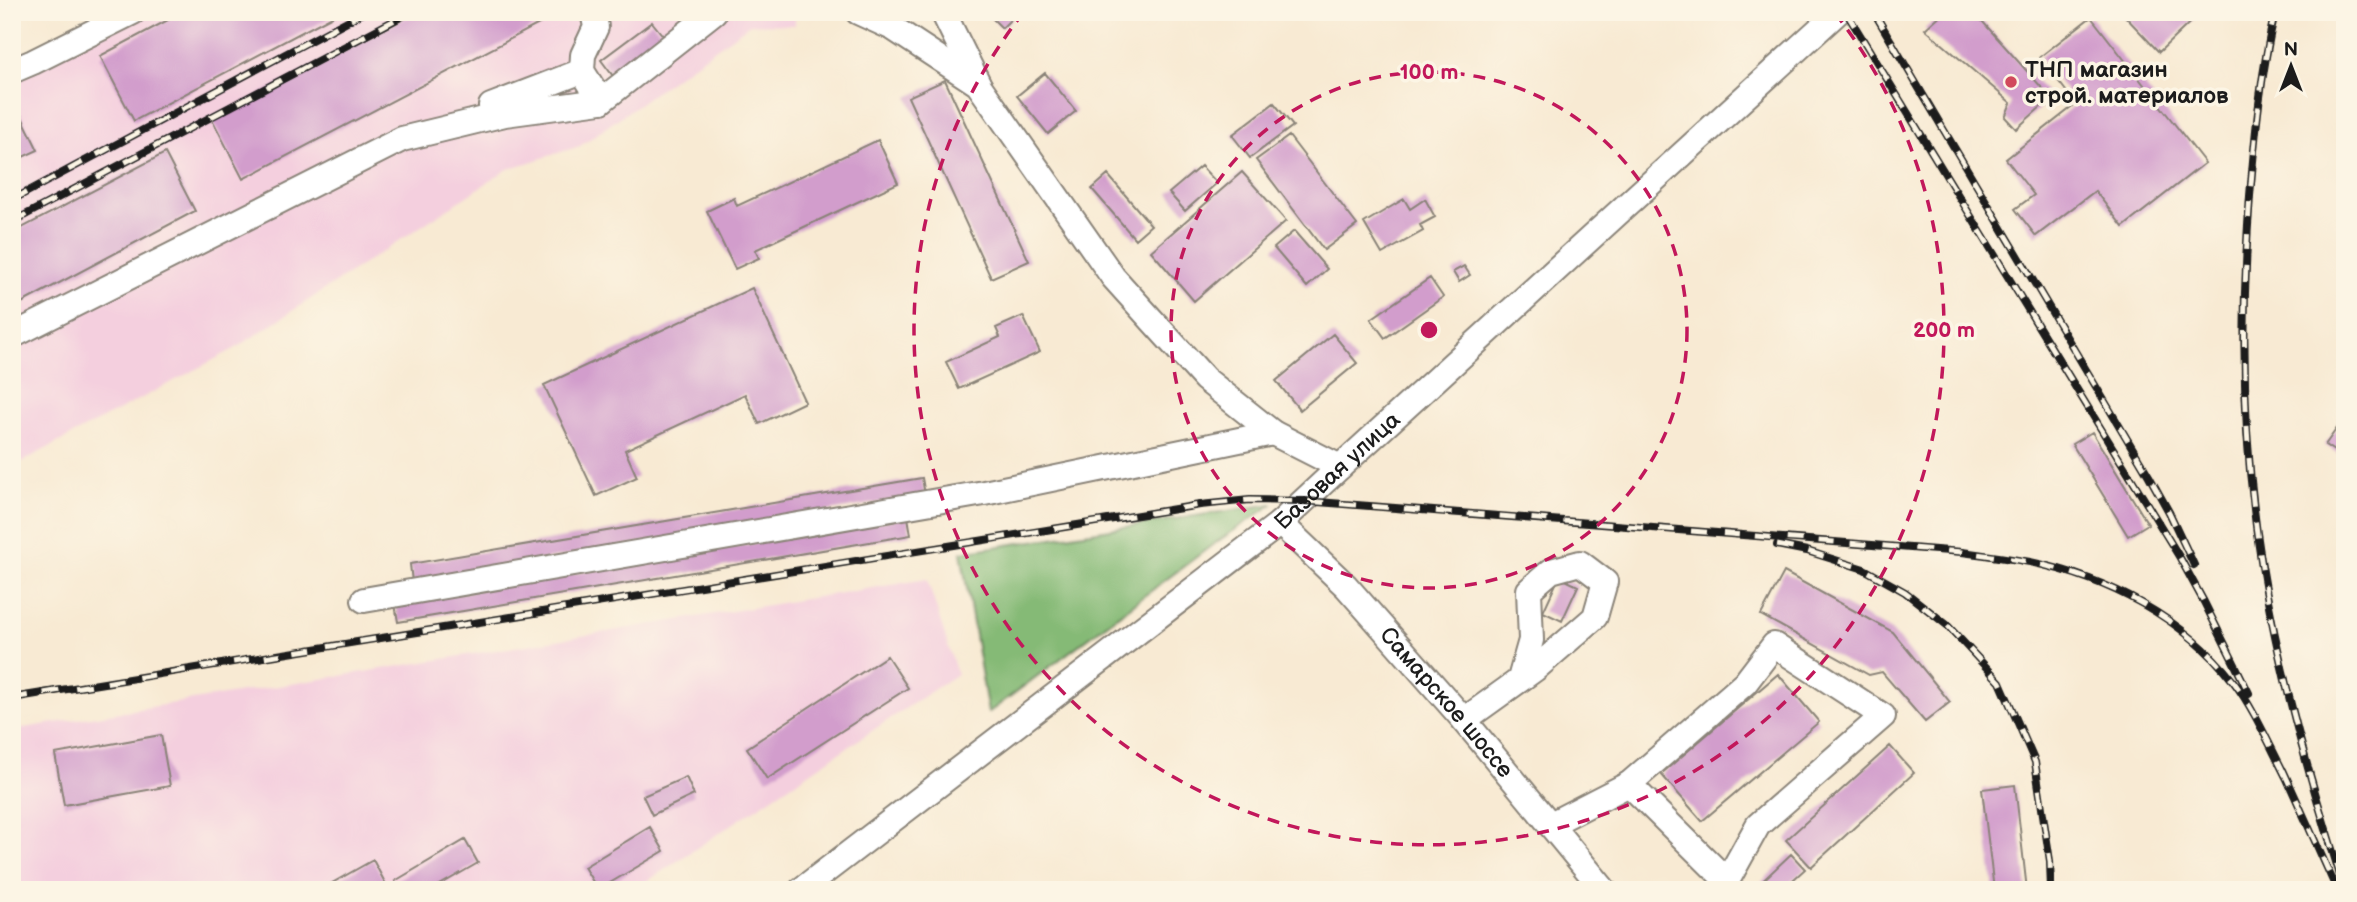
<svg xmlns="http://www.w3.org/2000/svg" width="2357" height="902" viewBox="0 0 2357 902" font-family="'Balsamiq Sans',sans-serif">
  <rect width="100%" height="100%" fill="#fcf5e5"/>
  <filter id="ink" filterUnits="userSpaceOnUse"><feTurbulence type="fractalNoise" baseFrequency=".0143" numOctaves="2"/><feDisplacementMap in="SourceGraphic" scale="14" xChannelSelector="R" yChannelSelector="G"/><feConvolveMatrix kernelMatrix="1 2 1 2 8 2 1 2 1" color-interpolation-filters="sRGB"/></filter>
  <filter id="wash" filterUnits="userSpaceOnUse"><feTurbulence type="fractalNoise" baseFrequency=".00686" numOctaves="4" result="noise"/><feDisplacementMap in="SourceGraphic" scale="28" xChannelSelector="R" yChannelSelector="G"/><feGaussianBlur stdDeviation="1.57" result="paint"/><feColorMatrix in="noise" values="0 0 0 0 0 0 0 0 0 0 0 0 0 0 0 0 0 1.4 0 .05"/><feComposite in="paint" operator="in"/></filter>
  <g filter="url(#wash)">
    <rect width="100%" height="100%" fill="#f8ead3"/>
    <path fill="#f4cfde" d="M99,12h696v13l-45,-1 -170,122 -72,23 -272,179 -224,119v-406z
      M927,579l30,95 -323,216h-622v-160z"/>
    <path fill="#85ba76" stroke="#506b49" stroke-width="2" d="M1273,504l-62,42 -223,167 -27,-161z"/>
    <g id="blocks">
      <path fill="#d29dcc" d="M183,12h157l-206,109 -34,-65z
        M417,12h145l-319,167 -31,-60z
        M986,12h32l-16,16z
        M1944,12h30l77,86 -35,31 -11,-12 6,-14 -86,-74z
        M2121,12h80l-42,40z
        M2091,17l114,146 -82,64 -28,-36 -59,45 -21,-27 19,-14 -28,-36 70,-55 -36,-47z
        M652,22l12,15 -51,39 -12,-16z
        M1045,73l31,38 -28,23 -31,-38z
        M945,80l84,181 -38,17 -83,-181z
        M1274,103l19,23 -43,32 -18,-23z
        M18,109l20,41 -26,12v-51z
        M1289,136l68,89 -33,25 -68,-90z
        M878,140l20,43 -143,67 4,8 -24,11 -28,-58 27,-13 3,8z
        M165,153l30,58 -183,97v-75z
        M1201,166l16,17 -32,28 -16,-18z
        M1242,172l44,49 -92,80 -43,-50z
        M1108,175l43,50 -16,14 -43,-50z
        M1404,199l6,10 15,-10 10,18 -15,8 3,6 -41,23 -18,-31z
        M1294,231l33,38 -20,18 -33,-39z
        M1464,266l6,9 -11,7 -6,-10z
        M1430,278l13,19 -58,41 -14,-19z
        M752,288l53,114 -46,22 -14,-30 -120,56 12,27 -41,19 -52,-111z
        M1023,316l17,36 -81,37 -13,-27 54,-25 -4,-9z
        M1333,334l24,29 -57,47 -24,-29z
        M2345,417v41l-20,-13z
        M2092,432l56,92 -20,12 -56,-92z
        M922,478l3,17 -513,87 -2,-18z
        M908,517l3,18 -513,87 -3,-18z
        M1784,572l109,60 57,70 -25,20 -43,-50 -13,3 -108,-60z
        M1559,577l19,9 -16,35 -19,-9z
        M887,656l21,32 -141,91 -20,-31z
        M1778,674l41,48 -117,99 -41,-47z
        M161,735l9,51 -106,19 -9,-51z
        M1890,746l24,27 -103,94 -25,-27z
        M686,777l8,18 -42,20 -9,-19z
        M2015,785l12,105h-33l-12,-101z
        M650,827l14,24 -66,39 -14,-23z
        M465,840l13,23 -47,27h-31l-5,-9z
        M1791,854l14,15 -23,21h-29z
        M373,860l16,30h-60l-2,-4z"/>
    </g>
  </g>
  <g filter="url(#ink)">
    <use href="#blocks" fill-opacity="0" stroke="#8a8378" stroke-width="2"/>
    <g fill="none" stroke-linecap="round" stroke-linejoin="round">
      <g stroke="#8a8378" stroke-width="28">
        <g id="minor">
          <path d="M593,12l3,15 -13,28 -1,16 19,30 113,-89"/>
          <path d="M858,12l35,16 85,56 135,193 92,102 68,54 67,34"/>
          <path d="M943,12l35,71"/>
          <path d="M12,71l21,-9 100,-50"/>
          <path d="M491,106l91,-35"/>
          <path d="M12,336l390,-197 103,-25 96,-13"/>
          <path id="s1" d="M1280,523l66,63 118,134 140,170"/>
          <path d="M364,600l620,-107 289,-60"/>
          <path d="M1464,720l71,-51 60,-52 10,-35 -25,-19 -29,8 -22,19 2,50 -11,39"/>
          <path d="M1551,824l78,-40"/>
          <path id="s2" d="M801,890l479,-367 60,-56 498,-455"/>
          <path d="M1722,890l36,-65 125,-109 -109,-71 -29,38 -116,101 98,97"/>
        </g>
      </g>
      <use href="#minor" stroke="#fff" stroke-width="24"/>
      <g stroke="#1c1c1c" stroke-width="8">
        <path id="rail" d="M1846,12l334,546 24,44 45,91
          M2275,12c-14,60 -20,122 -25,184 -9,118 -8,246 11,364 17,108 47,213 80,318
          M1875,14l274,462 20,36 25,53
          M12,200l352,-188
          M12,222l398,-210
          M1777,545l30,6 57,18 41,23 42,33 53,57 35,80 15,99 1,29
          M12,698l1188,-193 50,-5 55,1 657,51c23,3 46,6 68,10 78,16 154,56 203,119 20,26 38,67 54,98
          M2283,770l54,120"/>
      </g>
      <use href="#rail" stroke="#fcf5e5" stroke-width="5" stroke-dasharray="16" stroke-linecap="butt"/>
    </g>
  </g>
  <g fill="none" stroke="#c2185b" stroke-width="3.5" stroke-dasharray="12 9">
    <circle cx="1429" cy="330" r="258"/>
    <path d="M1835 13A515 515 0 1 1 1023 13"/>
  </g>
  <circle fill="#d1495b" stroke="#fcf5e5" stroke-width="2.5" cx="2011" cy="82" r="7"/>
  <g text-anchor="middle" stroke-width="7" stroke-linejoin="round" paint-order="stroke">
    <g font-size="23" font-weight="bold" fill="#1c1c1c" stroke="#fcf5e5" text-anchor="start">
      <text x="2025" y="77">ТНП магазин<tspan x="2025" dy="26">строй. материалов</tspan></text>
    </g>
    <g font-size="23" fill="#1c1c1c" stroke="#fcf5e5">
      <text dy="8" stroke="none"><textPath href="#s2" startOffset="681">Базовая улица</textPath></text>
      <text dy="8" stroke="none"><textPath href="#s1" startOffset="245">Самарское шоссе</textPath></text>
    </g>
  </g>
  <circle cx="1429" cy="330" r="10" fill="#c2185b" stroke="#fcf5e5" stroke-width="3.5"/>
  <g font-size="21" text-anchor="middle" font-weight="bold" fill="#c2185b" stroke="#fcf5e5" stroke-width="7" stroke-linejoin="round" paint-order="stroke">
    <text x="1429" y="79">100 m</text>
    <text x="1944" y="337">200 m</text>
  </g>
  <rect width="2357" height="902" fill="none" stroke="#fcf5e5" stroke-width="42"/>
  <g transform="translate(2291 66)" stroke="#fcf5e5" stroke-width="5" paint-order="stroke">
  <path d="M0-5L12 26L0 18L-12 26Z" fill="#1c1c1c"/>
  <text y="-10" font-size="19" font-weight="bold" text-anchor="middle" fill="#1c1c1c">N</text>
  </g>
</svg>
